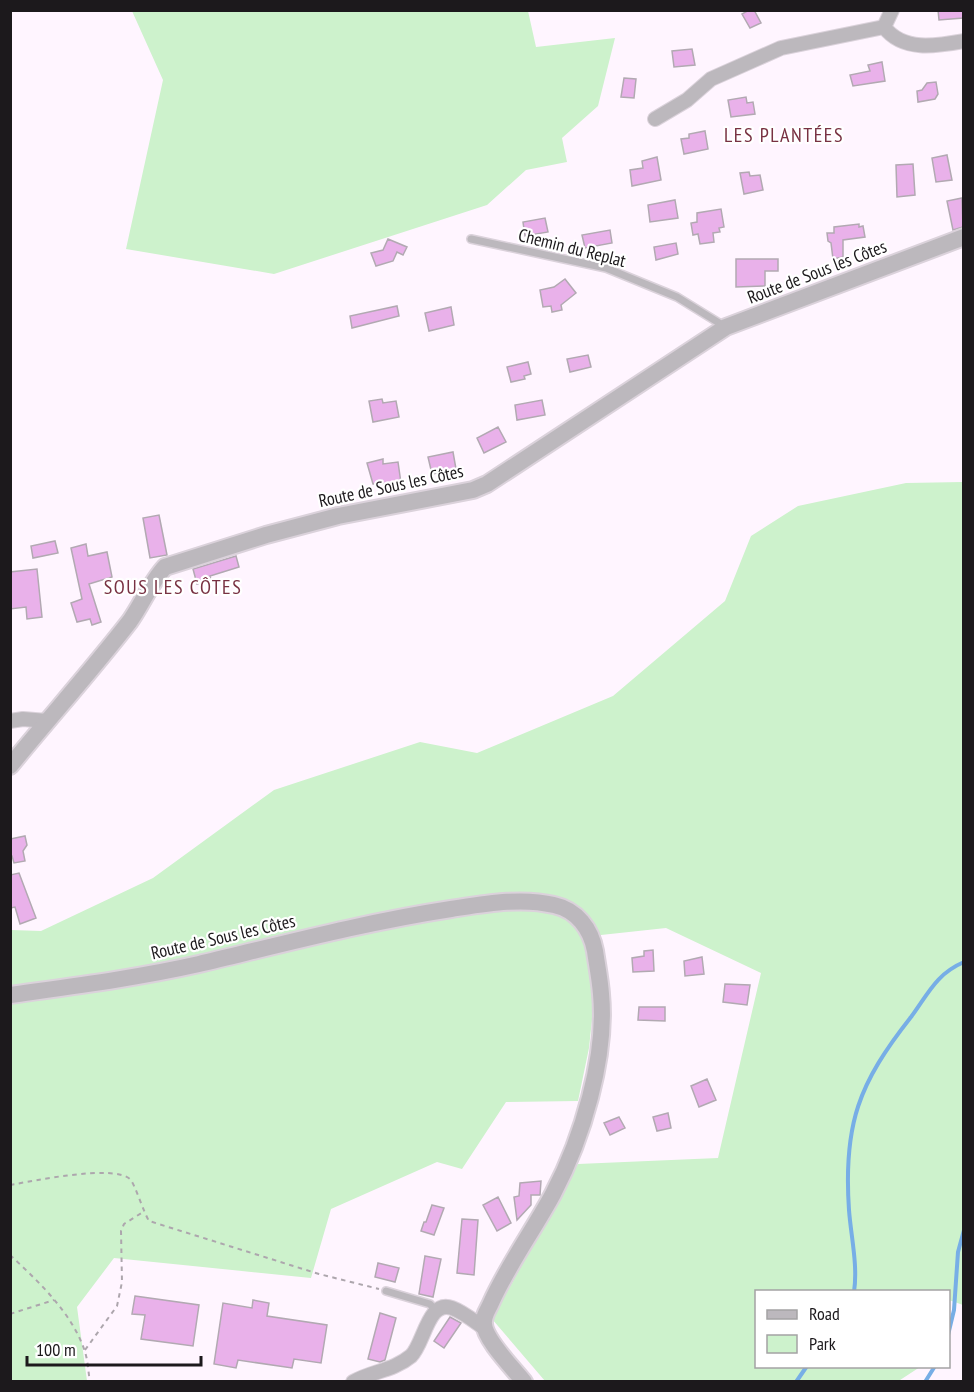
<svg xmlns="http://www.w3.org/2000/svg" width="974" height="1392" viewBox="0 0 974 1392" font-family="'PT Sans Narrow',sans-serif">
  <rect width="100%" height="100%" fill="#fff5ff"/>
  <path fill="#cdf2cc" d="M132,11h396l8,36 79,-9 -17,68 -36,32 5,24 -41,8 -39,35 -213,69 -148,-25 37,-169z
    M963,482v823l-14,-5 -1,-8h-192v74l164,1 -23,15 -352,-1 -53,-62 86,-155 140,-6 43,-185 -95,-45 -65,7 -12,113 -11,53 -72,1 -44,67 -25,-7 -106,47 -20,69 -197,-20 -37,49 10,74 -76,1v-452l30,1 112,-53 121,-88 146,-48 57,11 136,-57 112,-95 26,-65 47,-30 108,-23z"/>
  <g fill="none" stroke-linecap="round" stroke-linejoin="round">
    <path stroke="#77aee6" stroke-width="4" d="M854,1292c4,-27 -3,-55 -5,-82 -6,-86 10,-127 62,-193 17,-23 25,-43 53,-55
      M948,1335l6,-25 4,-58 6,-22
      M796,1382l11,-16
      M925,1382l10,-16"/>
  </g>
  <path fill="#e9b1ea" stroke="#b2a9b2" stroke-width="1.5" d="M749,10h5l7,13 -11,5 -8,-14z
    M938,10h25v8l-24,2z
    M692,49l3,16 -21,2 -2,-16z
    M882,62l3,19 -32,5 -3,-11 20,-4 -2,-6z
    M624,78l12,1 -2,19 -13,-1z
    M936,82l2,12 -3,5 -17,3 -1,-11 5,-1 5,-7z
    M746,97l1,6 6,-1 2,12 -24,3 -3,-17z
    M705,131l3,18 -24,5 -3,-15 8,-1v-4z
    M947,155l5,25 -16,2 -4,-24z
    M657,157l4,23 -29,6 -2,-16 13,-2 -1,-7z
    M913,164l2,31 -18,2 -1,-32z
    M749,172l1,4 10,-1 3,15 -19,4 -4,-21z
    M962,198l1,29 -10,3 -6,-29z
    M675,200l3,18 -28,4 -2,-17z
    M721,209l3,18 -5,1 1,4 -7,1 1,9 -14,2 -2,-10 -5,1 -2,-12 6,-1v-9z
    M545,218l3,14 -23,4 -2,-14z
    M859,224v3l4,-1 2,11 -22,3v17l-10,2 -2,-16 -3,-2 -1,-8h7v-6z
    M610,230l2,13 -27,5 -3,-13z
    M388,239l19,8 -4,8 -6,-3 -4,9 -17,5 -5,-13 12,-3z
    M676,243l2,11 -22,6 -2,-13z
    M736,259h42v12h-13v15l-29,1z
    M565,279l11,14 -15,12 1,5 -10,2 -1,-6 -8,1 -3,-17 14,-3z
    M397,306l2,10 -47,12 -2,-12z
    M451,307l3,18 -25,6 -4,-18z
    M588,355l3,12 -21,5 -3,-13z
    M528,362l3,12 -7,2 1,3 -14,3 -4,-15z
    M382,399l1,4 13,-2 3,16 -26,5 -4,-21z
    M542,400l3,15 -28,5 -2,-15z
    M498,427l8,15 -22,11 -7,-15z
    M453,452l3,17 -24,5 -4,-17z
    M383,459v5l15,-2 3,21 -28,1 -6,-21z
    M159,515l8,40 -17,3 -7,-40z
    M55,541l3,12 -25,5 -2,-12z
    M86,544l2,12 19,-4 5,25 -23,7 12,38 -9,3 -2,-6 -13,3 -6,-19 11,-4 -11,-51z
    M236,556l3,11 -29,9 1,4 -14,4 -4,-15z
    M37,569l5,48 -15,2 -1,-12 -16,2v-37z
    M25,836l2,9 -4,6 2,10 -11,2 -2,-7h-2v-17z
    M19,873l17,45 -16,6 -5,-17 -5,1v-33z
    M653,950l1,21 -21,1 -1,-14 12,-2v-5z
    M702,957l2,17 -19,2 -1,-15z
    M725,984l25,1 -3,20 -24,-3z
    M639,1007h26v14l-27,-1z
    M707,1079l9,21 -17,7 -8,-21z
    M668,1113l3,15 -14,3 -4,-14z
    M619,1117l6,11 -15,7 -6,-12z
    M541,1181l-1,14h-9v10l-14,15 -3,-23 5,-1 1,-13z
    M498,1197l13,26 -14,8 -14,-26z
    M432,1205l12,3 -10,27 -13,-4 3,-9h2z
    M462,1219l16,1 -4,55 -17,-2z
    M425,1256l16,3 -8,38 -14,-3z
    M378,1263l21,5 -4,14 -20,-5z
    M135,1296l64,9 -6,41 -52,-7 4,-24 -13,-1z
    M253,1300l16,3 -2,13 60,9 -6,38 -27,-4 -2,9 -54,-8 -2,8 -22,-4 9,-61 29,5z
    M380,1313l16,5 -11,42 -5,2 -12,-3z
    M450,1317l11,6 -17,25 -10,-7z"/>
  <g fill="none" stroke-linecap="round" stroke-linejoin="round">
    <g stroke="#dbd2db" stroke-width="10">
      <path id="service" d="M471,239l135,29 71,29 47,29
        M386,1291l44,13 6,7"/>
    </g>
    <g stroke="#dbd2db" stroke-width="16">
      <path id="minor" d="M884,27c19,25 52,19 80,14
        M655,119l32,-19 24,-21 70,-31 103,-21 8,-17
        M10,721l13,-2 24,2
        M353,1382c19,-11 40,-11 58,-26 13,-12 17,-57 41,-48 11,4 22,13 32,20"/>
    </g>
    <g stroke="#dbd2db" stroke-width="20">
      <path id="tertiary" d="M10,766c40,-49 82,-96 120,-145 12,-17 21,-39 35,-54l101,-32 72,-19 135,-26 14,-6 239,-157 238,-90
        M10,995c64,-9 127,-17 189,-31 84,-20 167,-42 252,-55 33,-5 70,-12 103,-4 23,5 37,24 41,46 2,14 5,29 6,43 6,63 -19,145 -48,200 -20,37 -45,71 -62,109 -3,7 -8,13 -7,21 1,16 29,44 40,58"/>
    </g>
    <path stroke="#ada6ad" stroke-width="2" stroke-dasharray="4.5 4.5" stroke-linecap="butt" d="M10,1185c23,-4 103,-21 120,-6 5,5 13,32 19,42l170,53 60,15
      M10,1255c29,27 61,57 74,94 4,10 4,22 6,33
      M10,1314l44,-14
      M85,1350l32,-44 5,-24 -1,-51 3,-7 19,-12"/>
    <use href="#service" stroke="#bcb8bd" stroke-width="7"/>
    <use href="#minor" stroke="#bcb8bd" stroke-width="14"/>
    <use href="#tertiary" stroke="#bcb8bd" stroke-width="16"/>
  </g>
  <g text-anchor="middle" stroke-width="4.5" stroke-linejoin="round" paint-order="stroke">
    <g font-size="18" fill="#1c191c" stroke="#fff">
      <text transform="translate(572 248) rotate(14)" y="6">Chemin du Replat</text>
      <text transform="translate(817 272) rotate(-21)" y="6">Route de Sous les Côtes</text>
      <text transform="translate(391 486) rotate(-12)" y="6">Route de Sous les Côtes</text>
      <text transform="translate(223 937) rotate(-13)" y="6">Route de Sous les Côtes</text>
    </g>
    <g font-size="20" letter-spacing="1.5" fill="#783142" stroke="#fff">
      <text x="784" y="142">LES PLANTÉES</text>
      <text x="173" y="594">SOUS LES CÔTES</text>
    </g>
  </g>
  <rect width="974" height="1392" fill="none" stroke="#1c191c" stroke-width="24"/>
  <rect x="755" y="1290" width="195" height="78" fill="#ffffff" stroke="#a4a3a4" stroke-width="1.5"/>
  <rect x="767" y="1310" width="30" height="9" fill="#bcb8bd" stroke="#a4a3a4" stroke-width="1.5"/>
  <text x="809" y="1320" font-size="18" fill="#1c191c">Road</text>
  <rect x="767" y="1335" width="30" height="18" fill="#cdf2cc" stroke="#a4a3a4" stroke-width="1.5"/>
  <text x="809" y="1350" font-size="18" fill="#1c191c">Park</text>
  <path d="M27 1356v9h174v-9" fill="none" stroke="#1c191c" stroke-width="3"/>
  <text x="36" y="1356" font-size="18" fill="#1c191c" stroke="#ffffff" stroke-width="4.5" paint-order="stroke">100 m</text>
</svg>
